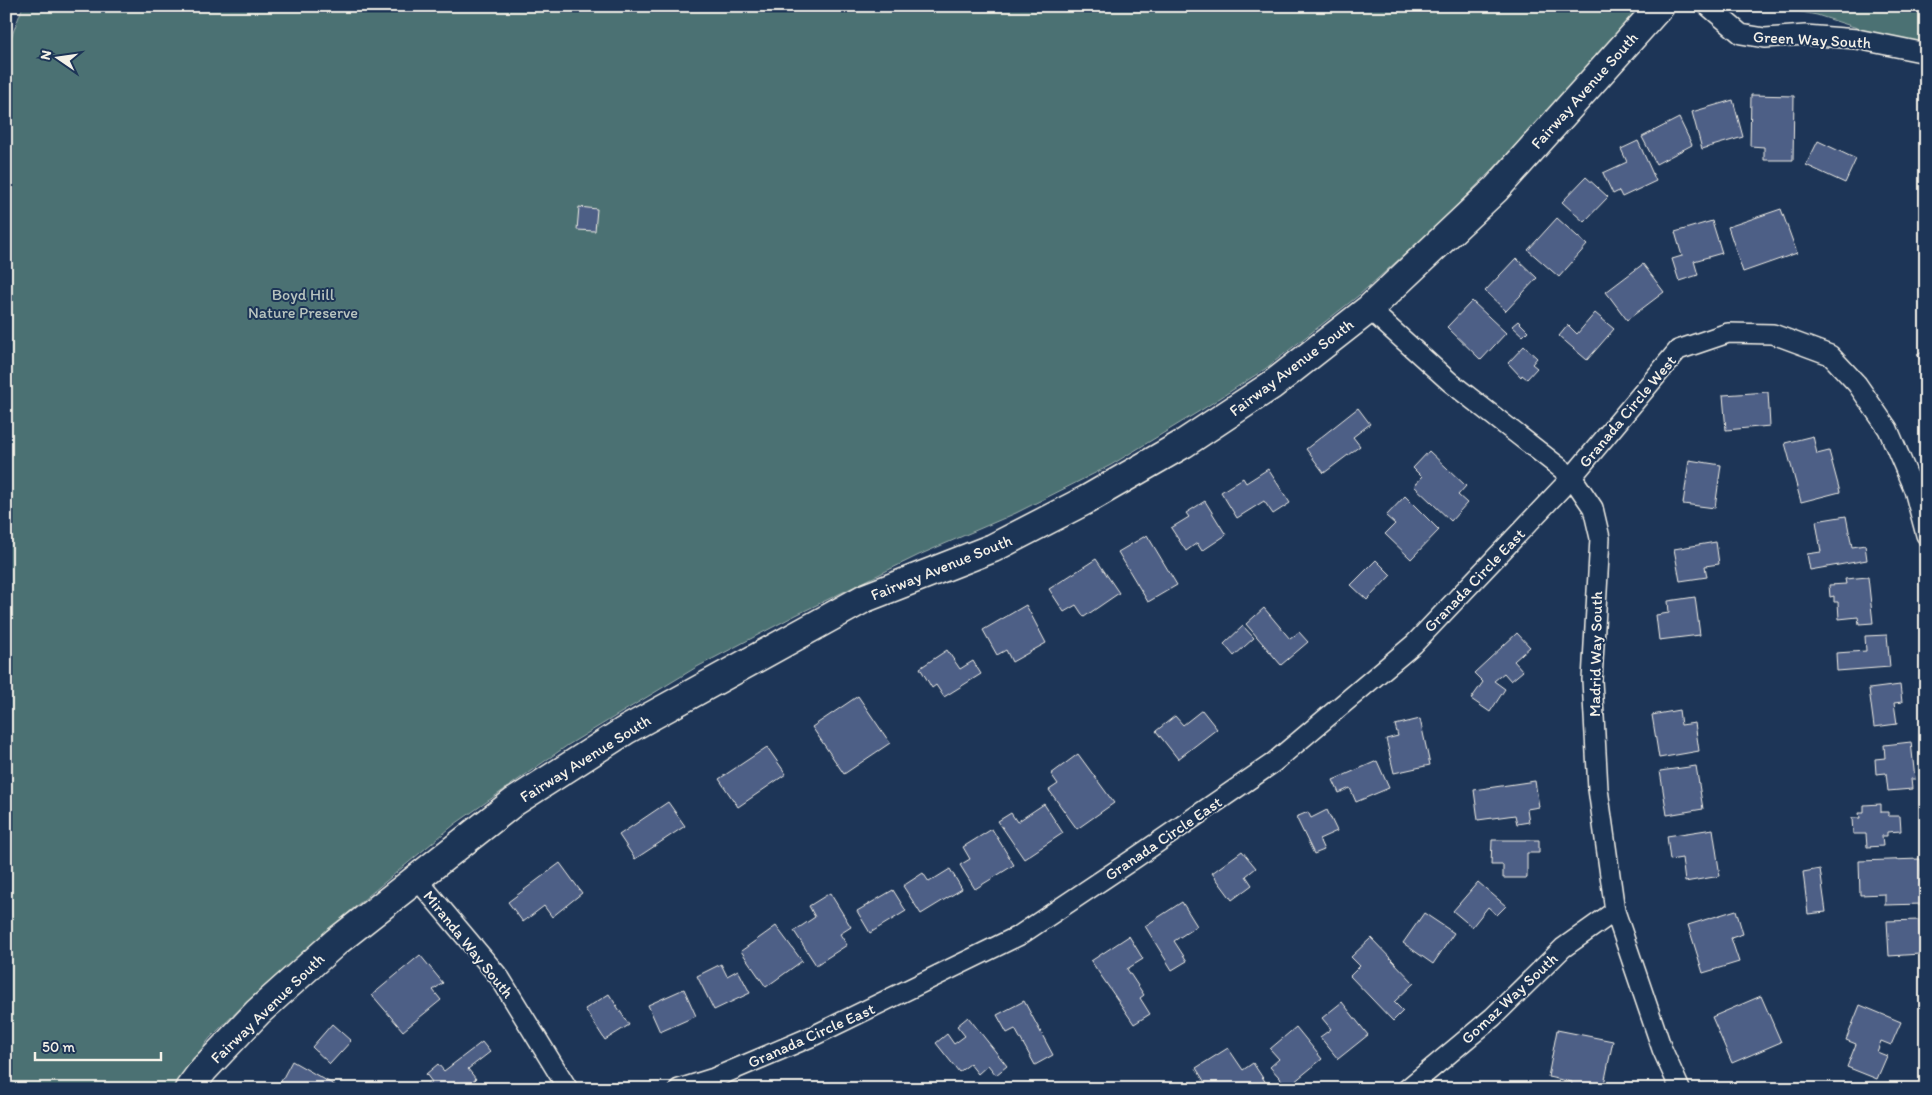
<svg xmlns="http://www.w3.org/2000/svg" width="1932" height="1095" viewBox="0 0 1932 1095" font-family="Itim,sans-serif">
  <rect width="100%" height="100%" fill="#1d3557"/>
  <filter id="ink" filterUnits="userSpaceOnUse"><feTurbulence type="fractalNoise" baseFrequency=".02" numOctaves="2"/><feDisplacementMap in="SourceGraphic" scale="10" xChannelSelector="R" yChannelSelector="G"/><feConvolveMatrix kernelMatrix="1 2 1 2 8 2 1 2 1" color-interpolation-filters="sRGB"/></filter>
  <g filter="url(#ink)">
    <path fill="#4c7173" stroke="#a0b1ae" d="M23,6h1617l-81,92 -65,70 -61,61 -75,67 -93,73 -62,40 -92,56 -95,48 -97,42 -123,60 -101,53 -127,77 -113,79 -99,82 -102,89 -44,43 -39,51h-165v-1038z
      M1770,6h156v38l-50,-10 -59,-19z"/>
    <path fill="#4d5f86" stroke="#f4f1e8" d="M1751,95l43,1 -1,64h-29v-13l-14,-1z
      M1733,100l10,37 -41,12 -10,-37z
      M1679,118l13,27 -36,19 -14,-27z
      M1638,141l18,40 -34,16 -3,-6 -6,3 -10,-21 24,-11 -6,-13z
      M1818,141l38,18 -11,24 -39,-18z
      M1586,177l22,20 -24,25 -22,-20z
      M579,207l18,2 -2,22 -18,-1z
      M1781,209l16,44 -54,19 -15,-45z
      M1557,218l30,27 -28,32 -31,-27z
      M1712,221l10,32 -28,8 4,14 -19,6 -7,-22 10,-3 -7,-24z
      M1516,258l21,20 -31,33 -21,-20z
      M1643,264l21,28 -37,28 -21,-28z
      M1472,301l34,32 -25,27 -34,-33z
      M1595,313l19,16 -27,31 -28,-24 9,-11 9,9z
      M1518,321l10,10 -5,5 -11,-10z
      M1524,346l13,12 -5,6 5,4 -10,11 -5,-4 -1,2 -13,-14z
      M1926,349v21l-9,-16z
      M1768,392l2,34 -44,4 -3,-35z
      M1358,408l12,16 -17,13 7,9 -36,27 -18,-24z
      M1813,436l4,18 12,-3 11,41 -39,10 -16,-59z
      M1429,451l37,35 -8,9 9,8 -16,18 -37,-35 8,-9 -9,-9z
      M1689,460l32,5 -6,43 -32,-4z
      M1268,469l22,34 -17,11 -9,-13 -27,17 -16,-26 22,-14 3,5z
      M1405,496l34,34 -28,29 -26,-25 10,-10 -9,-8z
      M1205,501l21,34 -24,16 -5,-8 -11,8 -15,-23 18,-11 -3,-4z
      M1846,516l6,31 13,-2 2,15 -57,10 -3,-16 14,-2 -5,-31z
      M1147,535l30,50 -29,17 -30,-50z
      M1716,542l3,22 -14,2 2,11 -27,4 -6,-32z
      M1096,559l23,34 -35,24 -8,-12 -12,7 -15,-23z
      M1376,560l15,15 -24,25 -16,-15z
      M1868,577l5,46 -14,1 -1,-7 -19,2 -1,-17h-4v-6l-4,1 -1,-12 17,-1 -1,-5z
      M1695,597l5,38 -41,5 -3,-25 13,-2 -1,-12z
      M1026,605l20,38 -34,19 -6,-12 -9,5 -14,-25z
      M1264,608l26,31 9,-7 9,10 -27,23 -35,-41z
      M1243,626l11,12 -20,18 -10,-12z
      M1517,633l13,14 -16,14 9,10 -12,10 -7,-8 -10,8 11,8 -15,23 -19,-13 12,-17 -9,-9z
      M1887,635l3,32 -53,4 -1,-18 30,-2 -1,-15z
      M947,650l13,19 13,-8 8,13 -37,23 -8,-12 -4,3 -12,-20z
      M1900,685l2,17 -8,1 3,21 -23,3 -5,-38z
      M858,696l32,47 -46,31 -32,-47z
      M1202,710l15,19 -39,30 -22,-28 19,-15 8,9z
      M1679,710l2,15 14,-2 4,28 -40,7 -7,-43z
      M1420,719l10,46 -36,8 -8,-34 12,-3 -3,-11z
      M1911,742l4,37h-4l1,10 -24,2 -2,-18 -10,1 -1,-15 10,-1 -1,-13z
      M767,747l19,27 -48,33 -19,-28z
      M1078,754l36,49 -37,26 -28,-39 9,-6 -7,-10z
      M1377,761l12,27 -33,14 -6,-14 -11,5 -6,-13z
      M1696,766l7,43 -36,6 -7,-44z
      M1535,781l4,26 -12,2 2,13 -12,2 -2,-9 -37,5 -4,-30z
      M668,802l17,24 -50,33 -16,-24z
      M1044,804l19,29 -39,26 -26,-38 13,-8 6,9z
      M1881,804v8h7v4h12l1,15 -14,1v4h-5l1,10 -16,1 -1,-13h-13l-1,-16h8l-1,-5h5v-8z
      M1327,810l10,21 -18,8 5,11 -10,4 -18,-37 12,-5 3,6z
      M992,829l22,36 -39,24 -15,-24 10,-6 -7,-12z
      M1713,829l7,47 -35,6 -3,-24 -12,2 -3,-24z
      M1492,840h47v13h-12v25h-24v-13h-12z
      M1242,851l14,17 -10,8 6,9 -20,15 -20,-27z
      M1920,859l2,45 -37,1v-11l-25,1 -1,-34z
      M560,863l22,30 -30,24 -8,-11 -21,16 -15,-20z
      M950,869l12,20 -41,25 -18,-28 20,-13 6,9z
      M1820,869l6,43 -18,2 -5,-42z
      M1478,882l28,24 -9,9 -9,-8 -16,20 -19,-16z
      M893,890l13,21 -36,22 -13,-22z
      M830,893l21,34 -11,7 7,11 -31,20 -22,-34 21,-14 -6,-11z
      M1182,902l15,24 -23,15 13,20 -15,9 -27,-44z
      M1736,910l7,24 -12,4 8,24 -36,11 -15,-48z
      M1424,913l30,20 -21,31 -30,-21z
      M1919,920l1,34 -31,2 -2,-35z
      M776,926l26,35 -36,26 -25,-36z
      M1129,936l14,23 -16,10 17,26 -4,3 10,16 -16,10 -43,-63z
      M1371,938l43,45 -20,19 9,9 -10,10 -43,-45 10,-10 -9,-9z
      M420,955l23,28 -10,7 8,10 -38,31 -31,-36z
      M721,964l6,12 11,-6 12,23 -36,17 -17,-34z
      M684,989l12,27 -36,16 -12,-27z
      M609,994l20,31 -24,15 -20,-31z
      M1761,996l20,46 -49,21 -20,-46z
      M1024,1001l29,54 -18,10 -20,-36 -8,4 -10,-18z
      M1342,1002l26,33 -30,24 -18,-22 11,-8 -9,-11z
      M1860,1005l41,17 -10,23 -10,-4 -4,11 10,4 -10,23 -30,-12 9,-23 -10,-4z
      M968,1017l39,49 -11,9 -8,-10 -10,9 -8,-10 -11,8 -23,-29 11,-9 7,10 11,-8 -8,-10z
      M332,1024l19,17 -21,23 -18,-17z
      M1296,1027l26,32 -34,28 -18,-20 9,-8 -9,-10z
      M1557,1030l56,11 -10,48h-32l1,-7 -24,-5z
      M482,1042l8,10 -22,17 8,10 -12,10h-41l9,-7 -6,-8 12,-10 6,7z
      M1228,1048l15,22 10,-7 17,26h-61l-13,-21z
      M292,1061l44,25 -2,3h-57z"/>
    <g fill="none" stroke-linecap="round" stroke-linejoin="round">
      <g stroke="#f4f1e8" stroke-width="22">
        <path id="street" d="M1708,6l33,28 24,4 40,-3 52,4 69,14
          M1369,309l81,73 122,95 21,31 7,30 -8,142 6,109 17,122 47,138 18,40
          M416,878l84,100 68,111
          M679,1089l35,-11 99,-42 207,-101 115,-77 138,-95 141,-119 158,-167 106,-127 50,-17 45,1 57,21 27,29 31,45 26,61 12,45
          M1407,1089l86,-72 70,-69 52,-37"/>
      </g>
      <g stroke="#f4f1e8" stroke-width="31">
        <path id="secondary" d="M189,1089l15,-20 54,-57 78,-70 178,-140 112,-72 239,-132 128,-50 93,-48 97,-56 89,-59 97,-76 127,-120 164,-183"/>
      </g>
      <use href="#street" stroke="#1d3557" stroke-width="19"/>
      <use href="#secondary" stroke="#1d3557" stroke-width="28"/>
    </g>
  </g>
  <g text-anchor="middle" stroke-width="4" stroke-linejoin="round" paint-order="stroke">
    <g font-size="16" fill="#f4f1e8" stroke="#1d3557">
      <text transform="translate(1812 39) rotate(3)" y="6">Green Way South</text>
      <text transform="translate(1584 90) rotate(-48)" y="6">Fairway Avenue South</text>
      <text transform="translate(1291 367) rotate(-37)" y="6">Fairway Avenue South</text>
      <text transform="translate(1627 411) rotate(-50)" y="6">Granada Circle West</text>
      <text transform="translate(941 567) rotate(-22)" y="6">Fairway Avenue South</text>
      <text transform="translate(1474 580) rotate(-46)" y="6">Granada Circle East</text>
      <text transform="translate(1595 654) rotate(-89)" y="6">Madrid Way South</text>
      <text transform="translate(585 758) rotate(-32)" y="6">Fairway Avenue South</text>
      <text transform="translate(1163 838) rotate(-34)" y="6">Granada Circle East</text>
      <text transform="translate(469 944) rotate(51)" y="6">Miranda Way South</text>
      <text transform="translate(1509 998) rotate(-43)" y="6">Gomaz Way South</text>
      <text transform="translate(267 1008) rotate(-44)" y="6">Fairway Avenue South</text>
      <text transform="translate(811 1035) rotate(-24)" y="6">Granada Circle East</text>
    </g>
    <g font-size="16" fill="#b9c4bf" stroke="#1d3557">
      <text x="303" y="300">Boyd Hill<tspan x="303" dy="18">Nature Preserve</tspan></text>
    </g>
  </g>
  <rect width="1932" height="1095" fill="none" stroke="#1d3557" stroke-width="25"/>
  <rect x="12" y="12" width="1907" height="1070" fill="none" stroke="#f4f1e8" stroke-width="2" filter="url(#ink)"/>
  <g transform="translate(58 58) rotate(283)" stroke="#1d3557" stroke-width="4" paint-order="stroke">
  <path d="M0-4L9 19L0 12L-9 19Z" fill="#f4f1e8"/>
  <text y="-8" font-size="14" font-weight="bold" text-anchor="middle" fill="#f4f1e8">N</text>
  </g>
  <path d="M35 1052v8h126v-8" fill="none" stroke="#f4f1e8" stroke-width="2.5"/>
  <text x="42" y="1052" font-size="15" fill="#f4f1e8" stroke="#1d3557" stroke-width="4" paint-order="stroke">50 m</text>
</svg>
